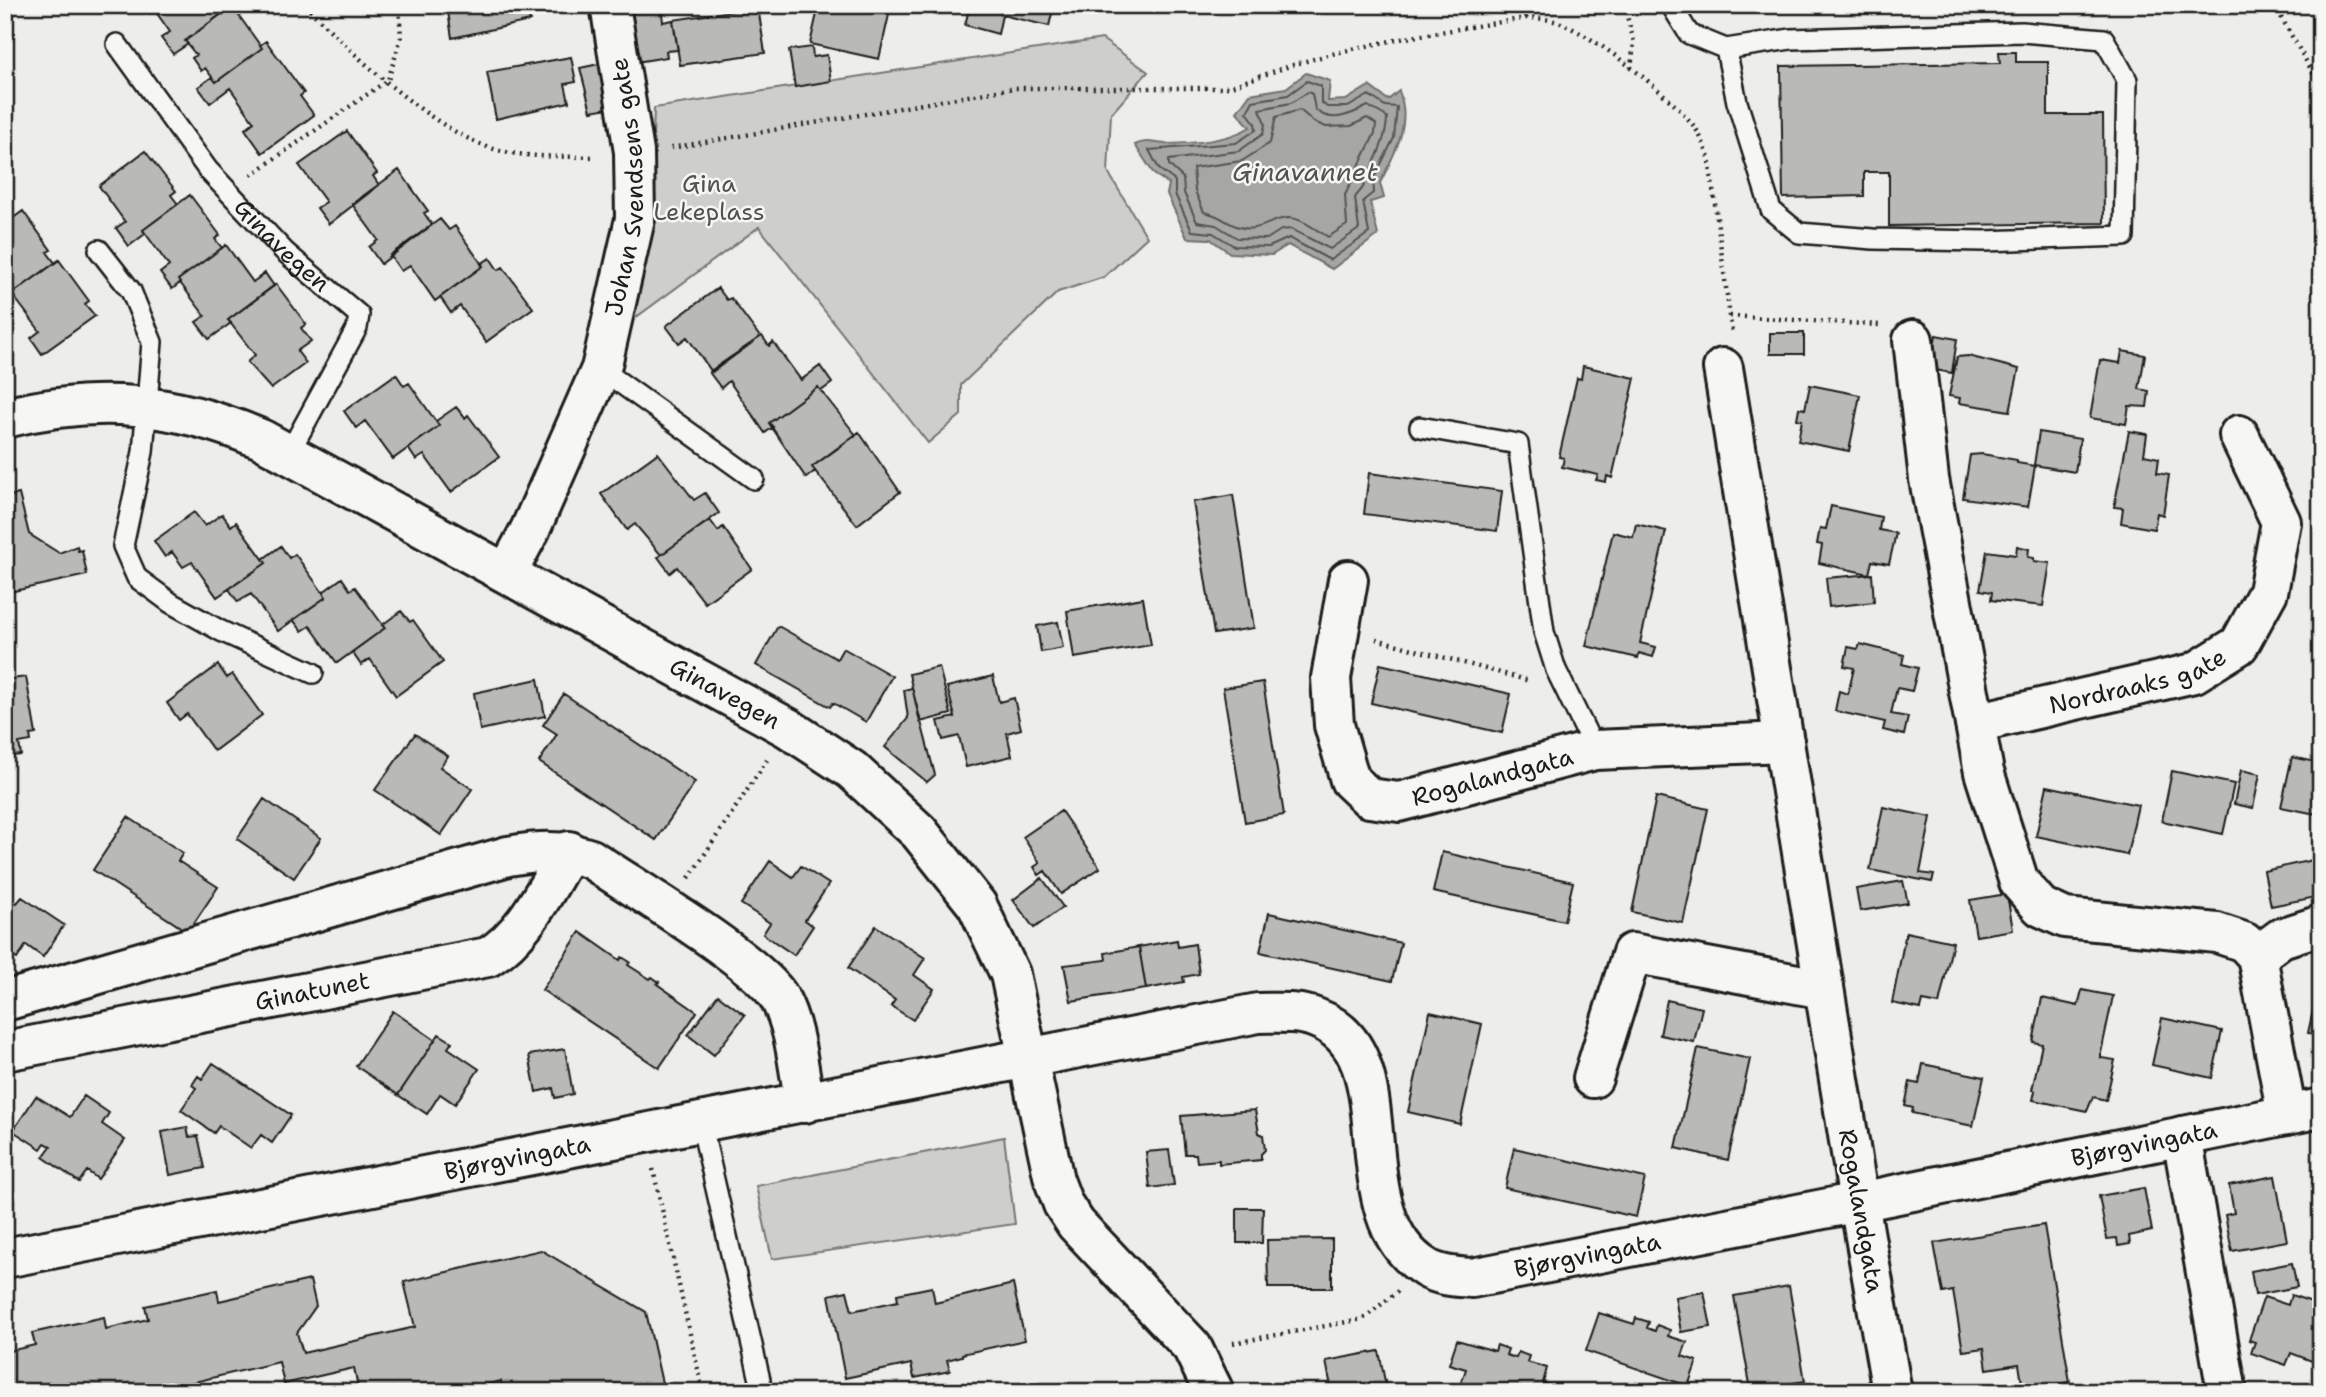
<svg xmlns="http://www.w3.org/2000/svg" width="2326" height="1397" viewBox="0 0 2326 1397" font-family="'Shantell Sans',sans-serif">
  <rect width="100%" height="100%" fill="#edede9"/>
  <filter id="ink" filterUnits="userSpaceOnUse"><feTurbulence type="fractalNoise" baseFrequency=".0143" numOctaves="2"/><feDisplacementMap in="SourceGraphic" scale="14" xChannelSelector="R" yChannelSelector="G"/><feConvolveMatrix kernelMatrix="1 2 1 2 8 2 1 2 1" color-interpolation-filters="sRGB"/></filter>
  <g filter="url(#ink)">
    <path fill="#cececb" stroke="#757574" stroke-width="2" d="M1102,39l46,33 -37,42 -3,58 39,65 -43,40 -46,15 -97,93v30l-33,28 -169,-216 -128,94 21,-156 2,-57z
      M1004,1137l11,87 -243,35 -16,-73z"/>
    <path fill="#a6a6a3" stroke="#6f6f6d" stroke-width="2" d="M1306,73l24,8 -2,20 18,-1 23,-14 19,14 11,-9c13,33 -4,62 -19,92l4,15 -14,4 8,33 -46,34 -44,-24 -16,10 -42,-2 -20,-14 -23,-1 -20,-44 2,-10 -15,-10 -19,-29c12,-6 20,-1 33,-1 26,-1 60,-3 82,-17l-13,-15 13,-18 36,-6z"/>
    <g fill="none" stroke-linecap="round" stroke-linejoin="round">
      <path stroke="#535352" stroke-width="2" d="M1307,81l14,5v16l6,5h21l21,-12 16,11 12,1 -3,31 -21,42 1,12 -11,9 6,32 -39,27 -41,-22 -20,9 -35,-1 -21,-13 -21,-2 -17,-37v-13l-16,-12 -10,-19 87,-7 20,-13 -1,-7 -8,-11 6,-11 35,-6z
        M1308,92l4,2 3,15c15,16 37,5 53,-3l19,11c0,23 -14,47 -23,68 -1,5 -7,8 -9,13l4,31 -29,20 -39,-20 -10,1 -14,9 -30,-1 -21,-13 -19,-3 -13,-29 -1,-15 -14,-13v-5l70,-9 24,-17 2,-10 -5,-15 31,-6z
        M1300,110l14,12 12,5 25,-1 16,-8 9,6 -1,9 -30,62 2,30 -19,12c-12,-7 -26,-19 -40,-19 -18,1 -29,15 -49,9 -13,-4 -18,-12 -35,-15l-9,-21 -2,-23 49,-7 28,-18 6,-26z"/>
    </g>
    <path fill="#b9b9b6" stroke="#1c1c1c" stroke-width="2" d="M151,5h66l6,8 -38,28 3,3 -15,10 -12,-16 9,-6z
      M447,5h80l3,16 -78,17z
      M661,5l2,17 10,-2 5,30 -12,1 1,6 -31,5 -8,-54z
      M819,5l72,1 -12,53 -69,-15z
      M970,5h84l-5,21 -47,-11 -4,19 -33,-9z
      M1118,5h40v3l-39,4z
      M232,6l30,42 -46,34 -11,-14 -4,3 -9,-13 4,-3 -11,-14z
      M758,7l7,46 -85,12 -7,-45z
      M266,41l38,52 -4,3 14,19 -52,38 -17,-24 9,-7 -24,-34 -20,15 -12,-16 14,-10 4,5 46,-34 -2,-3z
      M812,47l1,10 14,-2 4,26 -36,6 -6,-37z
      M1999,52h17v10h32v53h55l1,108 -215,3v-54h-25v24l-81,2 -2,-132 219,-3z
      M571,57l5,25 -11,2 4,18 -73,17 -9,-47z
      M599,64l9,44 -17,3 -11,-43z
      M347,131l30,42 -4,3 6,9 -50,39 -12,-16 9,-6 -27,-37z
      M145,151l31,40 -5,4 7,9 -35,26 2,4 -16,12 -13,-18 9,-6 -26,-36z
      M399,170l29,41 -4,2 8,12 -51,39 -12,-17 9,-7 -26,-36z
      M190,195l30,40 -5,4 7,9 -44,32 2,3 -8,6 -12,-16 9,-7 -26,-36z
      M23,211l28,39 -4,2 8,11 -43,31 3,4 -9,6 -1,-80z
      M440,219l9,11 6,-4 28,40 -48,35 -25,-36 -9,6 -11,-16z
      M226,245l27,37 12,-9 9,13 -46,34 3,3 -22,16 -13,-17 9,-6 -27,-36z
      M490,258l8,12 5,-3 30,41 -47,34 -26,-36 -9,7 -11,-16 43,-31 -2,-2z
      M59,260l30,41 -4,3 10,12 -53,38 -11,-16 9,-7 -28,-37z
      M276,284l30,40 -5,4 10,13 -14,10 9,12 -35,26 -24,-27 8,-7 -27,-35z
      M718,288l9,12 4,-2 29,39 -48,35 -25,-35 -8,6 -13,-17z
      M1770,333h34v21h-34z
      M1936,335l21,4 -5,34 -22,-4z
      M762,336l7,10 4,-4 28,38 19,-14 12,17 -11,8 -3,-4 -49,36 4,4 -8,6 -36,-52 -8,7 -12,-16z
      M2122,351l23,4 -6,34 10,2 -2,16 -18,-1 -3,18 -36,-6 10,-58 20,3z
      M1968,356l51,13 -9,42 -51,-8 1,-5 -11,-2 8,-39z
      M1583,366l52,12 -23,100 -5,-2 -1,6 -10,-2 2,-5 -36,-8 2,-9 -5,-1 18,-79 4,1z
      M396,374l8,12 5,-3 30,43 -46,33 -28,-38 -9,7 -12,-17z
      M1810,385l50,10 -11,56 -51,-10 4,-21 -5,-1 2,-11 6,1z
      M818,387l38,48 -44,32 3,4 -9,7 -37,-55z
      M456,407l9,11 3,-3 31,42 -48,35 -27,-37 -8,5 -8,-12 31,-22 -3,-5z
      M2129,431l18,3 -3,21 15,3 -2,15 12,2 -6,40 -6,-2 -3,16 -33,-6 2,-15 -9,-1z
      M859,432l41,60 -43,33 -45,-58z
      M2039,432l41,7 -5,33 -41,-7z
      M658,453l36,47 11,-7 14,20 -58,42 -26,-31 -8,6 -26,-36z
      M1982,454l35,6v3l18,3 -7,41 -65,-9 7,-43z
      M1369,473l133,18 -5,40 -133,-17z
      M19,494l10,40 30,19 18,-7 1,5 4,-1 5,25 -82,18v-96z
      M1233,495l21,133 -40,6 -21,-132z
      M1831,506l50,11 -2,13 17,3 -7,31 -17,-3 -3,13 -50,-11 3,-18 -5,-1 3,-16 6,1z
      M194,512l11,14 17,-12 9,12 5,-4 30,41 -49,34 -25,-35 -9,5 -11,-15 -7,5 -11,-16z
      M710,520l8,11 5,-4 29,42 -47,34 -28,-36 -7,6 -12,-16z
      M1636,524l30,7 -26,112 16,4 -3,10 -14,-4 -1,5 -52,-12 27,-114 20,5z
      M281,546l8,12 6,-4 31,43 -48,34 -27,-37 -13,8 -9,-13 37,-26 -3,-4z
      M2017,546l12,3 -1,8 6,1v3l16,2 -7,43 -52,-6 1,-8 -12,-2 7,-39 29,4z
      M1872,574l2,28 -45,5 -3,-29z
      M342,578l8,12 5,-3 30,41 -48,35 -27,-37 -8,5 -9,-11 33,-23 -3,-5z
      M1143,598l8,47 -77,13 -7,-47z
      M401,611l9,11 3,-2 30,42 -47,34 -26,-37 -9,6 -9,-13 33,-24 -3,-3z
      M1058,622l5,26 -22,4 -4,-26z
      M778,626l59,33 6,-11 49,28 -26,46 -33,-19 -3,4 -74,-42z
      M1860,644l44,11 -2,9 16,4 -6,23 -15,-3 -6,26 17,3 -4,18 -21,-5 2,-8 -50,-11 4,-20 9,3 6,-26 -10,-2 4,-19 10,2z
      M1380,664l131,30 -9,39 -131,-30z
      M218,665l9,13 5,-4 30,41 -48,36 -27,-37 -8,6 -12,-17z
      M939,667l12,47 -31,8 -11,-48z
      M993,676l6,26 15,-4 7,31 -14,4 5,23 -46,11 -7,-31 -16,4 -5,-19 17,-4 -8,-30z
      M26,677l10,57 -6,1 1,6 -12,2 2,12 -9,1 -1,-3 -6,1v-74z
      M538,679l7,37 -65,14 -6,-37z
      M1263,682l21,133 -39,7 -22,-134z
      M912,688l23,87 -8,7 -42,-35 23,-29 -4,-28z
      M564,694l131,88 -39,58 -117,-78 18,-28 -14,-9z
      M415,734l33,22 -8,11 32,22 -31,46 -66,-45z
      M2292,757l29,6v52l-40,-8z
      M2241,770l19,4 -7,34 -19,-4z
      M2172,771l62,13 -11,50 -61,-13z
      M2047,786l91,19 -11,50 -91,-19z
      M1656,797l52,12 -25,114 -51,-11z
      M264,799l57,39 -27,40 -57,-39z
      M1883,807l48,10 -11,56 14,2 -2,7 -62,-12z
      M1061,811l39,57 -39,26 -16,-23 -6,4 -5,-8 6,-4 -17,-26z
      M128,817l55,36 -5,8 40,26 -30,45 -95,-62z
      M1442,852l131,30 -9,39 -131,-29z
      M2321,858v38l-50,10 -7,-35z
      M770,861l23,16 8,-11 28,18 -24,36 8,6 -19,29 -31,-21 7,-11 -29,-19z
      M1042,878l21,29 -29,21 -21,-28z
      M1903,881l5,22 -48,8 -4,-22z
      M2007,894l6,36 -37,6 -6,-36z
      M5,895l12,8 5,-6 42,28 -21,32 -17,-12 -9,14 -12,-7z
      M1269,913l132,30 -9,38 -132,-29z
      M876,926l49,32 -11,17 20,14 -21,31 -22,-14 4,-6 -47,-32z
      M580,932l40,28 2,-3 8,5 -2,3 22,14 2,-2 7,5 -2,2 40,28 -38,56 -117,-78z
      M1906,932l47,10 -14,62 -16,-3 -2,8 -29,-6z
      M1177,940l1,7 17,-3 4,30 -16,3 1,5 -38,7 -7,-42z
      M1139,947l7,42 -75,12 -7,-36 42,-5 -1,-7z
      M2319,983h2v52l-13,-2z
      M2082,990l31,6 -12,57v5l14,2 -9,40 -13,-3 -6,14 -54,-11 2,-9 -3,-1 10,-46 -9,-2 9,-44 36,8z
      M718,995l27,20 -31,40 -26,-20z
      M1667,1000l35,8 -8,34 -34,-7z
      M393,1011l42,29 -37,55 -42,-29z
      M1430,1012l52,12 -22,100 -52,-12z
      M2162,1018l60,13 -10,47 -60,-13z
      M439,1034l13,8 -4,6 31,21 -24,35 -15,-10 -13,20 -29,-19z
      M1698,1048l52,11 -22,101 -52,-12z
      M565,1049l8,45 -18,4 -2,-10 -17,4 -7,-37z
      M213,1063l78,52 -19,28 -11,-8 -10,13 -32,-22 -5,7 -33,-23 15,-22 -4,-3 6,-9 4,3z
      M1923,1064l61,13 -11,49 -61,-13 1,-5 -8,-2 5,-24 9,2z
      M36,1096l34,21 14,-21 25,17 -7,11 23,16 -27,39 -11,-8 -8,11 -36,-25 8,-11 -6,-3 -4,6 -28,-18z
      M1255,1110l4,23 4,2 2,15 -4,4v6l-42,4v-4l-22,2 -1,-8h-11l-4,-38z
      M187,1127l2,10 9,-1 7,32 -35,7 -8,-43z
      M1514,1148l131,30 -9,39 -131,-29z
      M1169,1150l5,35 -24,3 -4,-36z
      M2275,1176l12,65 -55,10 -7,-36 9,-2 -5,-28z
      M2144,1188l8,43 -23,5 1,8 -12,2 -1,-8 -10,1 -8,-43z
      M1237,1208h26l-1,35h-25z
      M2044,1225l26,157 -11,2 1,8h-39l2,-2 -4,-26 -32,5 -3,-21 -21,3 -10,-60 -10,2 -9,-50z
      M1332,1239v49h-64l-1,-48z
      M541,1250l105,62 18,80h-162l-1,-11 -44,11h-98l-5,-24 -70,16 -5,-22 -89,21 2,9h-187v-40l30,-7 -3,-12 72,-16 2,12 42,-10 -3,-13 72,-16 2,11 91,-21 6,26 -19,27 6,20 112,-26 -11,-45z
      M2292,1263l5,24 -42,8 -4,-24z
      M1013,1284l12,56 -63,14v2l-15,4 3,11 -36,7 -3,-14 -66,14 -16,-83 18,-4 5,20 46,-10 -1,-7 35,-7 3,16z
      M1789,1286l16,95 -54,9 -17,-94z
      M1704,1292l7,35 -30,5 -6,-35z
      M2291,1295l30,10v48l-4,10 -26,-10 -5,12 -35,-12 4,-11 -6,-2 15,-43 24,8z
      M1599,1313l35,11 2,-6 13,4 -2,6 8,3 2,-6 13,5 -2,6 19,6 -5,14 15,5 -9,25 -102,-35z
      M1457,1340l38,11 2,-6 11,4 -2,6 10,3 2,-6 11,4 -2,6 20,6 -4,15 10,3 -2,6h-66l-24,-8 5,-15 -17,-5z
      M1379,1351l8,41h-55l-6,-31z"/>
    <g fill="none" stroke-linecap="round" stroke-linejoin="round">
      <g stroke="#1c1c1c" stroke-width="24">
        <g id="lane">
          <path d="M1671,5l18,29 37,15 65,-10 231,-7 82,7 23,41 -3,156 -140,5 -111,-2 -74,-6 -28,-23 -34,-108 -11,-53"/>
          <path id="s1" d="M117,44l91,126 77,82 74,63 -2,13 -68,125"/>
          <path d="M99,250l32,41 21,51 -9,110 -20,94 14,32 34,25 50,28 92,42"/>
          <path d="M601,369l153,110"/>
          <path d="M1420,427l98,17 26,188 12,38 39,80"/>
          <path d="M701,1123l59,257"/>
        </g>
      </g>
      <g stroke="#1c1c1c" stroke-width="44">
        <g id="street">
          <path d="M1913,340l16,139 55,293 35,110 22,25 24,11 152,15 27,9 13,14 30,159"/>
          <path id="s2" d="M1723,368l136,834 462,-94"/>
          <path id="s3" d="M5,418c93,-23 168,-16 256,21l527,289 64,42 67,62 58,73 33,69 44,206 9,24 13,20 116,123 22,45"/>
          <path id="s4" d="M507,573l23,-43 71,-161 34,-150 -1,-67 -24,-147"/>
          <path id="s5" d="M1348,580l-17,98 3,47 16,55 19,18 30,4 196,-52 189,-8"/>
          <path id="s6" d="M1975,723l219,-50 45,-28 29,-53 13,-70 -42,-87"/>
          <path d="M2257,956l24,-18 40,-13"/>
          <path d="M5,1001l503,-145c30,-5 54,-7 83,3 39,27 170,104 189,140 16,30 18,70 25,104"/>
          <path id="s7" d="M5,1051l483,-94c38,-23 58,-69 81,-106"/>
          <path d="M1593,1078l39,-125 192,36"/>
          <path d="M2182,1136l45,256"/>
        </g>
      </g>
      <g stroke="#1c1c1c" stroke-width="44">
        <g id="secondary">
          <path id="s8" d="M5,1258l1253,-245c19,0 40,-2 58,5 95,35 21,195 110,250 13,8 31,9 46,10l387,-76 33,190"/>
        </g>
      </g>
      <path stroke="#1c1c1c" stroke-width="4.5" stroke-dasharray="2 5" stroke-linecap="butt" d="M305,5c46,47 118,117 180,141 34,13 75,10 111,11
        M1624,5l10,37 -3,26
        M2274,5l47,82
        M1526,18l5,-13
        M671,148l343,-60h209c30,-8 57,-20 87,-28 70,-20 144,-30 216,-42 13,0 25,1 37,6 38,17 99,65 126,96 10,11 15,24 20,38l23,175
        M251,175l137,-95 13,-42 -2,-33
        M1730,316l149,9
        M1376,639l154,42
        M689,878l78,-118
        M653,1169l50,223
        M1233,1343l130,-24 35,-28"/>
      <use href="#lane" stroke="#f6f6f2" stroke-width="19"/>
      <use href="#street" stroke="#f6f6f2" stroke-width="38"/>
      <use href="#secondary" stroke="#f6f6f2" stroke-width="38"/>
    </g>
  </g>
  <g text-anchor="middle" stroke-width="5" stroke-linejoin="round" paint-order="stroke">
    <g font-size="24" fill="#515151" stroke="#f6f6f2">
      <text x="709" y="192">Gina<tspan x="709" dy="28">Lekeplass</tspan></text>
    </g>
    <g font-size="24" fill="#1c1c1c" stroke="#f6f6f2">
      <text dy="8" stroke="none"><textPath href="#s4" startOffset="410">Johan Svendsens gate</textPath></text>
      <text dy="8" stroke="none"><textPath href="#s1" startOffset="261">Ginavegen</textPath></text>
      <text dy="8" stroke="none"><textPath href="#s6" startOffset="168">Nordraaks gate</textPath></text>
      <text dy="8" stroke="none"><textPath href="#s3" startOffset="791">Ginavegen</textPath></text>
      <text dy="8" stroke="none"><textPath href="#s5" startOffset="357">Rogalandgata</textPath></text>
      <text dy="8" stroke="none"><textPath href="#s7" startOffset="313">Ginatunet</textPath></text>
      <text dy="8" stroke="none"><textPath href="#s2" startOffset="1136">Bjørgvingata</textPath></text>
      <text dy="8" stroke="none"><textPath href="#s8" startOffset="522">Bjørgvingata</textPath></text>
      <text transform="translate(1861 1211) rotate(80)" y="8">Rogalandgata</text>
      <text dy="8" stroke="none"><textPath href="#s8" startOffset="1788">Bjørgvingata</textPath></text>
    </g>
    <g font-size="26" font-style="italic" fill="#535352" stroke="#f6f6f2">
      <text x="1305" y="181">Ginavannet</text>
    </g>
  </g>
  <rect width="2326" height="1397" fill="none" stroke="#f6f6f2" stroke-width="28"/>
  <rect x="14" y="14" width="2298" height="1369" fill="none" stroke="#1c1c1c" stroke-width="2.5" filter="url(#ink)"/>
</svg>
